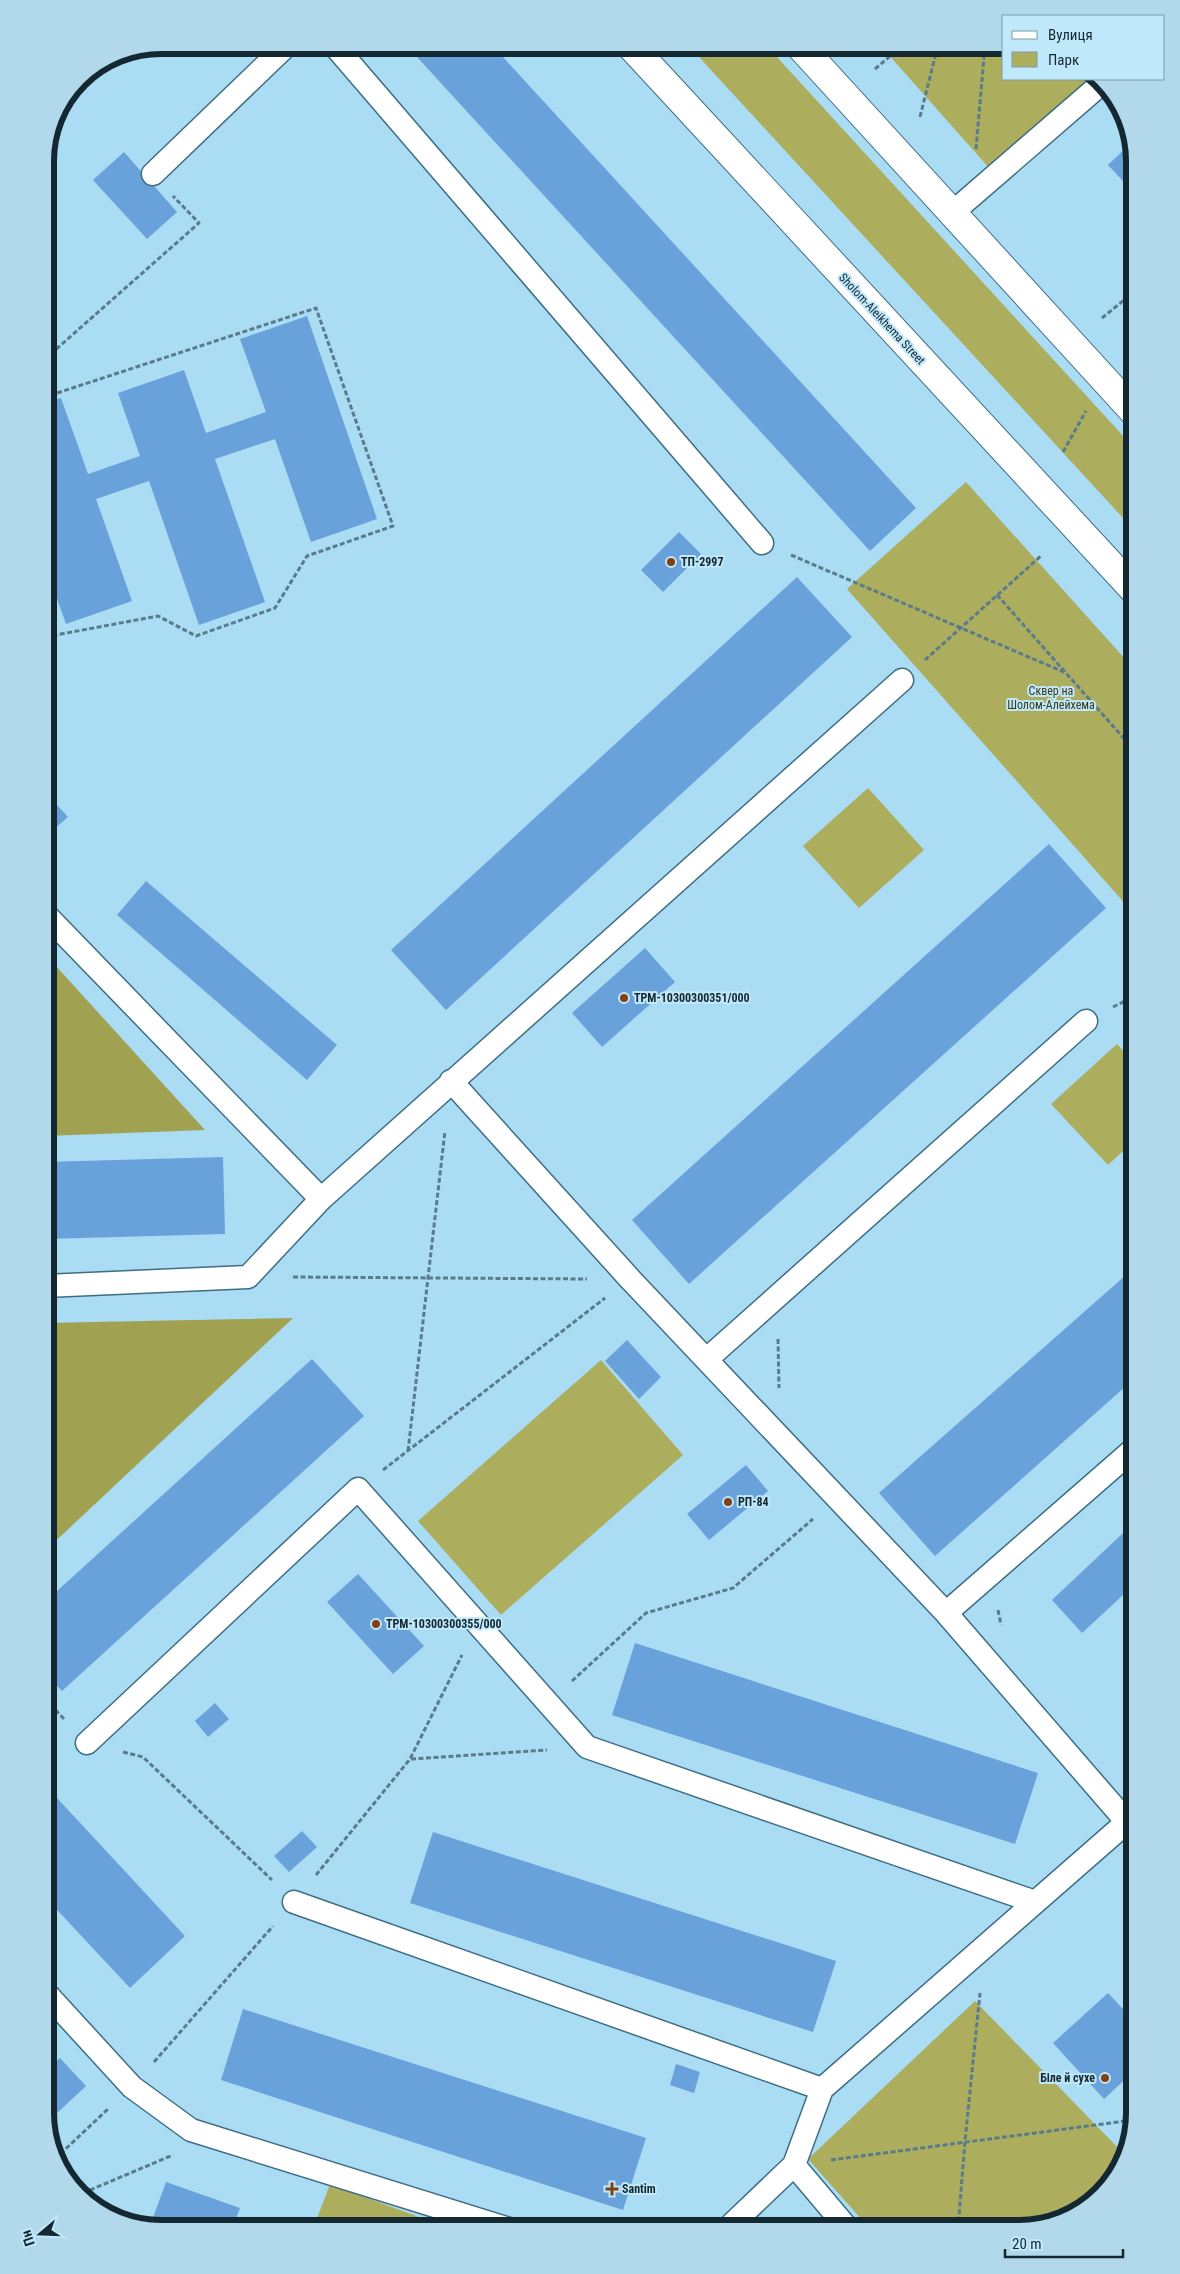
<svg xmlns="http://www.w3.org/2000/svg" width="1180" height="2274" viewBox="0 0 1180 2274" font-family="'Roboto Condensed',sans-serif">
  <rect width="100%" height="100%" fill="#aadcf4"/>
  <path fill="#adad5e" d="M688,45h78l369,404v82z
    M880,45h124v34h87l-101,90z
    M966,482l169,188v245l-288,-326z
    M868,788l56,62 -65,58 -56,-62z
    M1117,1044l18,20v76l-27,25 -57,-61z
    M601,1360l82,95 -182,160 -83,-94z
    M975,2001l148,152 -7,24 -52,43 -45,9h-149l-62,-70z
    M330,2184l105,39 -2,6h-120z"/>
  <path fill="#a1a152" d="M45,954l160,176 -160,6z
    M293,1318l-248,233v-228z"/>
  <path fill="#69a2da" d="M406,45h86l424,463 -46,43z
    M1131,143l4,18v33l-27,-29z
    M124,152l53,60 -30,27 -54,-59z
    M307,316l70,203 -66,23 -36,-103 -60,20 50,143 -66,23 -50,-144 -53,18 36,102 -66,23 -21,-59v-162l16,-5 27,76 52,-18 -22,-63 66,-23 22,63 60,-21 -26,-73z
    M679,532l22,22 -38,38 -22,-22z
    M797,577l55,60 -406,373 -55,-60z
    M45,792l23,25 -23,20z
    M1049,844l57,64 -417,376 -57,-64z
    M146,881l191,164 -30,35 -190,-165z
    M645,948l30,34 -73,65 -30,-34z
    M223,1157l2,77 -180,5v-77z
    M1135,1267v111l-200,178 -56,-63z
    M627,1340l34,37 -22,22 -34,-38z
    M312,1359l52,57 -302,275 -17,-18v-71z
    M746,1465l22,26 -59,49 -22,-26z
    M1123,1533l12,13v38l-53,49 -30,-33z
    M358,1574l66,72 -31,28 -66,-72z
    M635,1643l403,130 -23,71 -403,-129z
    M215,1703l14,16 -21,18 -13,-16z
    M45,1785l140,151 -55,52 -85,-91z
    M302,1831l15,16 -28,25 -15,-16z
    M433,1832l403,129 -23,71 -403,-129z
    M1135,1938v22l-11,-12z
    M1108,1993l27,29v48l-31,29 -51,-56z
    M243,2009l403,129 -23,72 -402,-130z
    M60,2058l26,28 -30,28 -11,-12v-30z
    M676,2064l24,8 -6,21 -24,-8z
    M166,2182l74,26 -8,21h-76l-6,-3z"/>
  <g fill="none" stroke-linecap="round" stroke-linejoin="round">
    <g stroke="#3e6e83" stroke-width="25">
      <path id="service" d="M334,45l428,498
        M153,174l134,-129
        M952,213l149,-129
        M45,914l276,285 581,-519
        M451,1081l179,198 316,334 181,209 8,5
        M45,1286l203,-9 73,-78
        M707,1359l379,-338
        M946,1613l189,-165
        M87,1743l271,-254 229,258 448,155
        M294,1902l528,187
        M45,1992l87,95 59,43 318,99
        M794,2165l54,64
        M727,2229l67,-64 28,-76 305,-267"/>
    </g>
    <g stroke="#3e6e83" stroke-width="30">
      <path id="tertiary" d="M630,45l505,546
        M799,45l336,368"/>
    </g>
    <path stroke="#597b8b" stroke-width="3" stroke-dasharray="5 2.5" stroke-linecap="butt" d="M875,69l28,-24
      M920,117l18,-72
      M976,149l9,-104
      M1102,318l33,-27
      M45,359l154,-136 -26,-27
      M1063,452l23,-41
      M791,555l275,118
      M997,595l138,156
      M45,637l113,-21 38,20 79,-28 32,-52 86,-30 -77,-218 -271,89
      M925,660l117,-105
      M1113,1007l22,-11
      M293,1277l294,2
      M778,1339l1,49
      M408,1451l37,-320
      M383,1470l222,-172
      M998,1610l3,15
      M572,1681l74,-68 87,-25 80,-69
      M45,1699l20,21
      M123,1752l20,5 129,123
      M411,1759l136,-9
      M1124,1770l11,-9
      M316,1875l94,-116 52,-104
      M154,2062l119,-136
      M55,2159l54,-51
      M831,2160l302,-40
      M83,2193l90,-38
      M958,2229l7,-88 15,-148"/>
    <use href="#service" stroke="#fff" stroke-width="22"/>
    <use href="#tertiary" stroke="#fff" stroke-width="28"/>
  </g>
  <g fill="#844015" stroke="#c0e8fb" stroke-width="2">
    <circle cx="671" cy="562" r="5"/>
    <circle cx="624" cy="998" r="5"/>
    <circle cx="728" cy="1502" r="5"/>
    <circle cx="376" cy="1624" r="5"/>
    <circle cx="1105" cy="2078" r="5"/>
    <path d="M609.5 2181.5h5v5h5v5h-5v5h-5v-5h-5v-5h5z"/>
  </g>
  <g text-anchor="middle" stroke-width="4" stroke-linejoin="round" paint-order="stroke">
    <g font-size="12" fill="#142831" stroke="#c0e8fb">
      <text transform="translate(882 319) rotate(47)" y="4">Sholom-Aleikhema Street</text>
    </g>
    <g font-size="12" font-weight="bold" fill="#142831" stroke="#c0e8fb" text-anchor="start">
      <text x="681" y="566">ТП-2997</text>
      <text x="634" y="1002">ТРМ-10300300351/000</text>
      <text x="738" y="1506">РП-84</text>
      <text x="386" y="1628">ТРМ-10300300355/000</text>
      <text x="1095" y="2082" text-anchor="end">Біле й сухе</text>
      <text x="622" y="2193">Santim</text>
    </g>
    <g font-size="12" fill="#393916" stroke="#c0e8fb">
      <text x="1051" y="695">Сквер на<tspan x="1051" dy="14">Шолом-Алейхема</tspan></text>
    </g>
  </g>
  <path d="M0 0H1180V2274H0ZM161 54H1019A107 107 0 0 1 1126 161V2113A107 107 0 0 1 1019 2220H161A107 107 0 0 1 54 2113V161A107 107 0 0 1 161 54Z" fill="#b2d9eb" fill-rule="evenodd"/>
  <path fill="none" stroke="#142831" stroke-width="6" d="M161 54H1019A107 107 0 0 1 1126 161V2113A107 107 0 0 1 1019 2220H161A107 107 0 0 1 54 2113V161A107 107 0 0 1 161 54Z"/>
  <rect x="1002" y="15" width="162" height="65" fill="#c0e8fb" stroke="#7b9baa"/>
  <rect x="1012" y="31" width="25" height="8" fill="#ffffff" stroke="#7b9baa"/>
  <text x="1048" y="40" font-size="15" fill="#142831">Вулиця</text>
  <rect x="1012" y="52" width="25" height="15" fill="#adad5e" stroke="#7b9baa"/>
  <text x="1048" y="65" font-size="15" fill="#142831">Парк</text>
  <g transform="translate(40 2234) rotate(251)" stroke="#c0e8fb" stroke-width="4" paint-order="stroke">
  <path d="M0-4L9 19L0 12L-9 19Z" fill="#142831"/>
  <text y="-8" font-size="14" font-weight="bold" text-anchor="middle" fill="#142831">Пн</text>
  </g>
  <path d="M1005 2249v8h118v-8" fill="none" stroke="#142831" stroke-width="2.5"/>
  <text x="1012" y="2249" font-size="15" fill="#142831" stroke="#c0e8fb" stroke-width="4" paint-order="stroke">20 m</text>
</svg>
